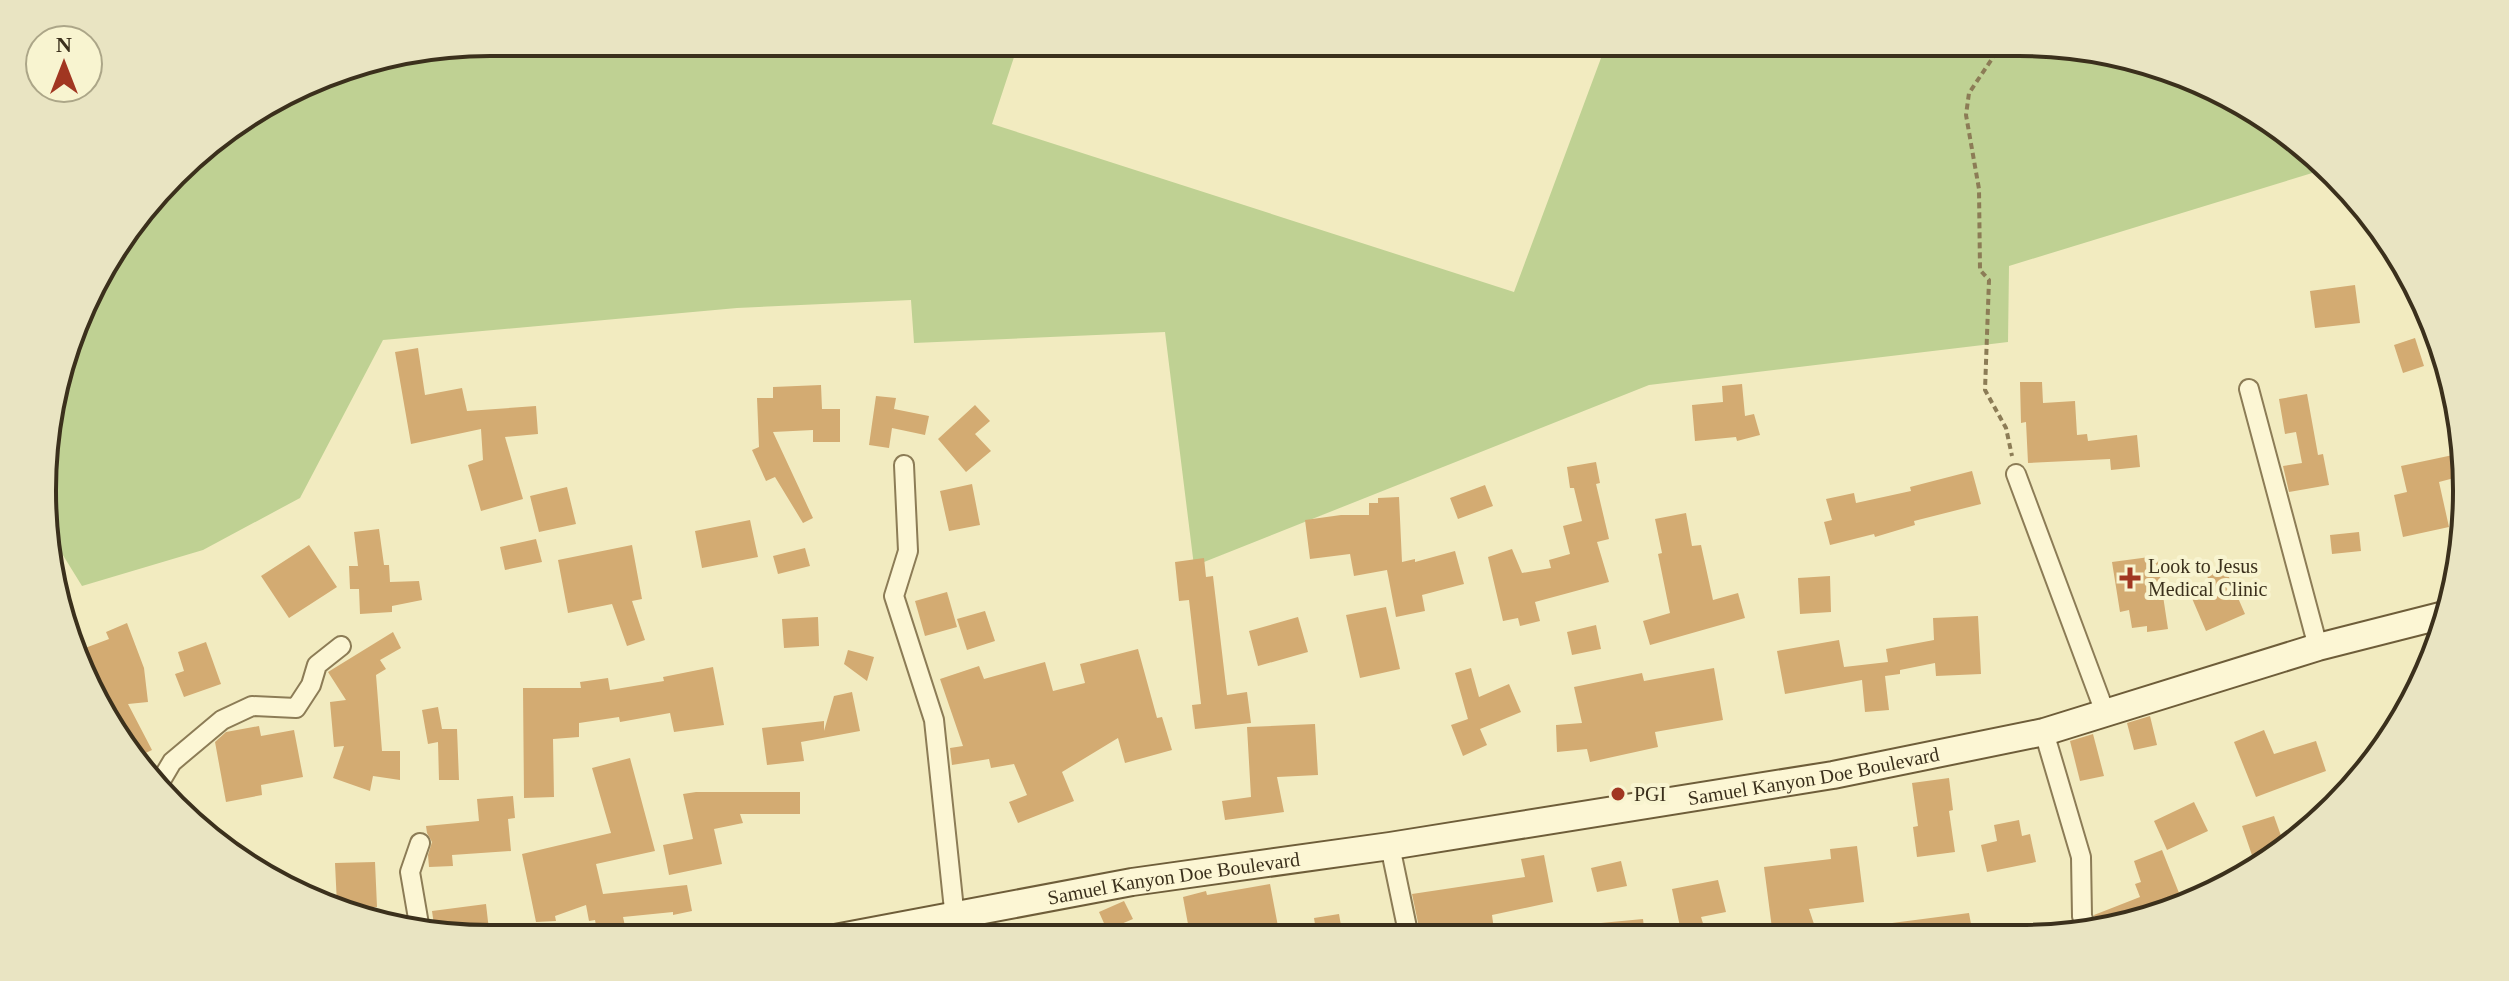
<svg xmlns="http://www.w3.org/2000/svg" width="2509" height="981" viewBox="0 0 2509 981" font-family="Georgia,serif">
  <rect width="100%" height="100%" fill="#f2ebc0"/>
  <path fill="#bfd193" d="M491,42h528l-27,82 522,168 93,-250h411l117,15 157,78 30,35 -313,96 -1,76 -359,43 -455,181 -29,-234 -251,11 -3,-43 -174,8 -354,32 -83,158 -97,52 -121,36 -21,-34 -11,5 -4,-125 56,-165 93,-114 151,-87z"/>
  <path fill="#d3ab72" d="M2355,285l5,38 -45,5 -5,-37z
    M2415,338l9,28 -21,7 -9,-28z
    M418,348l7,47 37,-7 5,23 69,-5 2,28 -33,3 18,62 -42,12 -13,-46 15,-5 -2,-31 -70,15 -16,-92z
    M2020,382h22l1,21 32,-2 2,34 10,-1 1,7 49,-6 3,32 -29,3 -1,-11 -82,4 -2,-41 -5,1z
    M1742,384l3,32 9,-2 6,21 -23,6 -1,-4 -41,4 -3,-36 31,-3 -1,-16z
    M821,385l1,24h18v33h-27v-12l-40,2 40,86 -10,5 -28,-46 -9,4 -14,-31 7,-3 -2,-49h16v-11z
    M2307,394l11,61 5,-1 6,31 -40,7 -6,-26 19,-3 -6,-31 -11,2 -6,-35z
    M876,396l20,2 -2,11 35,7 -4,19 -33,-7 -3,20 -20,-3z
    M975,405l15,16 -15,13 16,17 -25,21 -28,-33z
    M2453,455l5,22 -19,5 10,45 -46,10 -9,-42 13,-3 -6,-26z
    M1596,462l4,21 -4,1 13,55 -12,3 12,40 -74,20 5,19 -20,5 -2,-8 -15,3 -15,-64 24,-8 10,24 29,-5 -2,-8 21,-6 -7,-28 19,-5 -8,-33h-4l-3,-21z
    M1972,471l9,33 -67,17 1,4 -40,12 -1,-3 -44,11 -6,-23 8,-2 -6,-21 28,-6 2,10 55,-12 -1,-4z
    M972,484l8,41 -31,6 -9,-40z
    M1485,485l8,21 -35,13 -8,-21z
    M567,487l9,37 -37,8 -9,-36z
    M1399,497l3,65 13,-3v3l40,-11 9,33 -42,11 3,16 -29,6 -9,-47 -33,6 -4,-22 -40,5 -5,-39 36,-5h28v-12h9v-5z
    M1686,513l6,33 9,-1 12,55 25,-7 7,25 -95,27 -7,-24 27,-8 -12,-59 4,-1 -7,-34z
    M750,520l8,37 -56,11 -7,-37z
    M379,529l5,36h5l1,17 29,-1 3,19 -30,6v6l-32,2 -1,-25h-9l-1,-23h9l-4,-34z
    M2359,532l2,19 -29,3 -2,-19z
    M536,539l6,23 -37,8 -5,-23z
    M309,545l28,42 -48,31 -28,-42z
    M632,545l10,54 -10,2 13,39 -18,6 -15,-42 -44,9 -10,-53z
    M805,548l5,18 -32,8 -5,-18z
    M2157,556l11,73 -21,3v-6l-15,2 -3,-18 -9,2 -8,-50z
    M1204,558l2,19 7,-1 14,119 20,-3 4,31 -56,6 -3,-24 9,-1 -12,-104 -10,1 -4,-39z
    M2225,568l20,46 -39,17 -15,-35 21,-9 -5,-11z
    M1830,576l1,36 -31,2 -2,-36z
    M947,592l10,35 -32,9 -10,-35z
    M1386,607l14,62 -40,9 -14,-63z
    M985,611l10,30 -28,9 -10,-31z
    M1978,616l3,58 -45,2 -1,-13 -35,7v4l-15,2 4,34 -24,2 -3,-32 -77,14 -8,-43 62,-11 5,27 44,-5 -2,-13 48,-9 -1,-22z
    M818,617l1,29 -35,2 -2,-29z
    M1298,617l10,35 -50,14 -9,-35z
    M127,623l17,45 4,34 -20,2 24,46 -17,8 -18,-19 -20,-49 3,-1 -15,-41 24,-9 -3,-7z
    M1596,625l5,24 -29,6 -5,-23z
    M393,632l8,16 -21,12 6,9 -10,6 6,76h18v29l-27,-4 -3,15 -37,-13 11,-32 -10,1 -4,-45 16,-2 -18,-28z
    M206,642l15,42 -37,13 -9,-23 9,-3 -6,-19z
    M1138,649l19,69 5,-1 10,33 -47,13 -7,-25 -56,34 12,29 -56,22 -9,-21 18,-7 -13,-31 -23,4 -2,-9 -37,6 -2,-17 13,-2 -23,-67 39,-13 5,13 61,-17 8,29 32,-8 -5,-19z
    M848,650l26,7 -7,24 -23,-17z
    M713,667l11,58 -50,7 -4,-19 -50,9 -1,-5 -40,6v14l-26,2 1,58 -30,1 -1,-110h58l-1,-6 28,-4 2,12 54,-9 -1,-4z
    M1471,668l8,29 30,-13 12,28 -41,17 7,16 -24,11 -12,-31 17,-6 -13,-46z
    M1714,668l9,52 -68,12 3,15 -68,15 -3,-13 -30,3 -1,-27 26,-2 -8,-36 68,-14 2,8z
    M852,692l8,39 -59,11 3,19 -37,4 -5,-37 62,-7v10l10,-35z
    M438,707l4,22h15l2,51h-20l-1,-38 -10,2 -6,-34z
    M2150,716l7,29 -23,5 -7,-27z
    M1315,724l3,51 -41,2 7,35 -59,8 -3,-19 29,-4 -4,-70z
    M259,726l2,10 33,-6 9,47 -42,8 1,10 -36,7 -11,-60 11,-10z
    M2264,730l10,24 42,-13 10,30 -70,26 -22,-55z
    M2093,734l11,42 -24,5 -10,-40z
    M630,758l25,93 -59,13 7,30 84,-9 5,26 -19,4v-3l-50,5 2,9 -28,5 -2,-11 -6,1 -3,-16 -31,11 1,5 -20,1 -14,-68 89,-21 -19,-65z
    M1949,778l4,32 -4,1 6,41 -38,5 -4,-30 5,-1 -6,-43z
    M696,792h104v22h-60l3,9 -29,6 8,35 -53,11 -6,-30 30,-6 -10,-45z
    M513,796l2,22 -7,1 3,32 -59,4 1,11 -24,1 -1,-12 4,-13 -5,-9 -1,-7 53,-5 -2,-22z
    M2194,802l14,29 -41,19 -13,-29z
    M2274,816l11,31 -29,20 -14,-41z
    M2019,820l3,16 8,-2 6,28 -49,10 -6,-27 16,-4 -3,-16z
    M1857,846l7,56 -55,7 9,27h-45l-9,-69 67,-8 -1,-10z
    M2162,850l21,53 -85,26 -4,-14 46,-18 -5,-13 6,-2 -7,-21z
    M1544,855l9,47 -61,13 2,15 -38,7h-35l-9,-43 113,-17 -4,-18z
    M1621,861l6,25 -30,6 -6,-24z
    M375,862l2,45 -34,1 -6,-3 -2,-42z
    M1718,880l8,32 -25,5 6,19h-25l-10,-47z
    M1270,884l10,53h-38l-2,-11 -50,9 -7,-38 23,-6 1,4z
    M1124,901l9,18 -26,11 -8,-18z
    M486,904l4,35 -55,-7 -3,-21z
    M1969,913l4,22 -103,1 -1,-10z
    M1339,914l4,23h-26l-3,-19z
    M1643,919l2,17h-65v-11z"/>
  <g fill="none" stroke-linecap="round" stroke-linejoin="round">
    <g stroke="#8c7c56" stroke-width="22">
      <path id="street" d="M2249,389l69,258
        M904,465l4,86 -14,45 40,124 23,218
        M2016,474l90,241
        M2044,732l37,125 1,59 5,16
        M159,784l13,-22 50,-42 30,-14 44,2 15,-23 6,-20 24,-19
        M1390,846l19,91
        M420,930l-10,-58 10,-29"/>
    </g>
    <g stroke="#6e5d39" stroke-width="30">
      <g id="secondary">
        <path id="s1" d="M835,938l297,-56 258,-36 443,-71 211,-43 274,-85 130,-33"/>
      </g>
    </g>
    <path stroke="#8c7c56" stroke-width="4" stroke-dasharray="6 4" stroke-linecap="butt" d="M1997,42l-1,11 -27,40 -3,22 13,74 1,81 9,10 -4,110 21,38 6,28"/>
    <use href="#street" stroke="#fcf6d4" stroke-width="18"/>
    <use href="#secondary" stroke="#fcf6d4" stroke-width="26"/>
  </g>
  <g fill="#a13621" stroke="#f8f4d0" stroke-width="3">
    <path d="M2126 566h8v8h8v8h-8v8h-8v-8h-8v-8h8z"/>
    <circle cx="1618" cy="794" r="8"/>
  </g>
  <g text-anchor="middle" stroke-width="8" stroke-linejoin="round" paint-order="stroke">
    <g font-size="20" fill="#3b301c" stroke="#f8f4d0" text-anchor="start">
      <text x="2148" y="573">Look to Jesus<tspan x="2148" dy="23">Medical Clinic</tspan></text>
      <text x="1634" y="801">PGI</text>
    </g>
    <g font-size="20" fill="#3b301c" stroke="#f8f4d0">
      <text dy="7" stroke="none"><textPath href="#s1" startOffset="992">Samuel Kanyon Doe Boulevard</textPath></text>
      <text dy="7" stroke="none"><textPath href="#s1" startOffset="344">Samuel Kanyon Doe Boulevard</textPath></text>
    </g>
  </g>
  <path d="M0 0H2509V981H0ZM490 56H2019A434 434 0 0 1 2453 490V491A434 434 0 0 1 2019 925H490A434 434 0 0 1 56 491V490A434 434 0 0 1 490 56Z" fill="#e9e4c2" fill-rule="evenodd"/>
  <path fill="none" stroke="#3b301c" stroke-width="4" d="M490 56H2019A434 434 0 0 1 2453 490V491A434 434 0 0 1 2019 925H490A434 434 0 0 1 56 491V490A434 434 0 0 1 490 56Z"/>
  <g transform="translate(64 64)"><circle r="38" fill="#f8f4d0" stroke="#aca688" stroke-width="2"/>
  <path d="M0-6L14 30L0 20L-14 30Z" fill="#a13621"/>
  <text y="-12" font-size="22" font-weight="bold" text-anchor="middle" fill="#3b301c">N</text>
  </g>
</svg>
